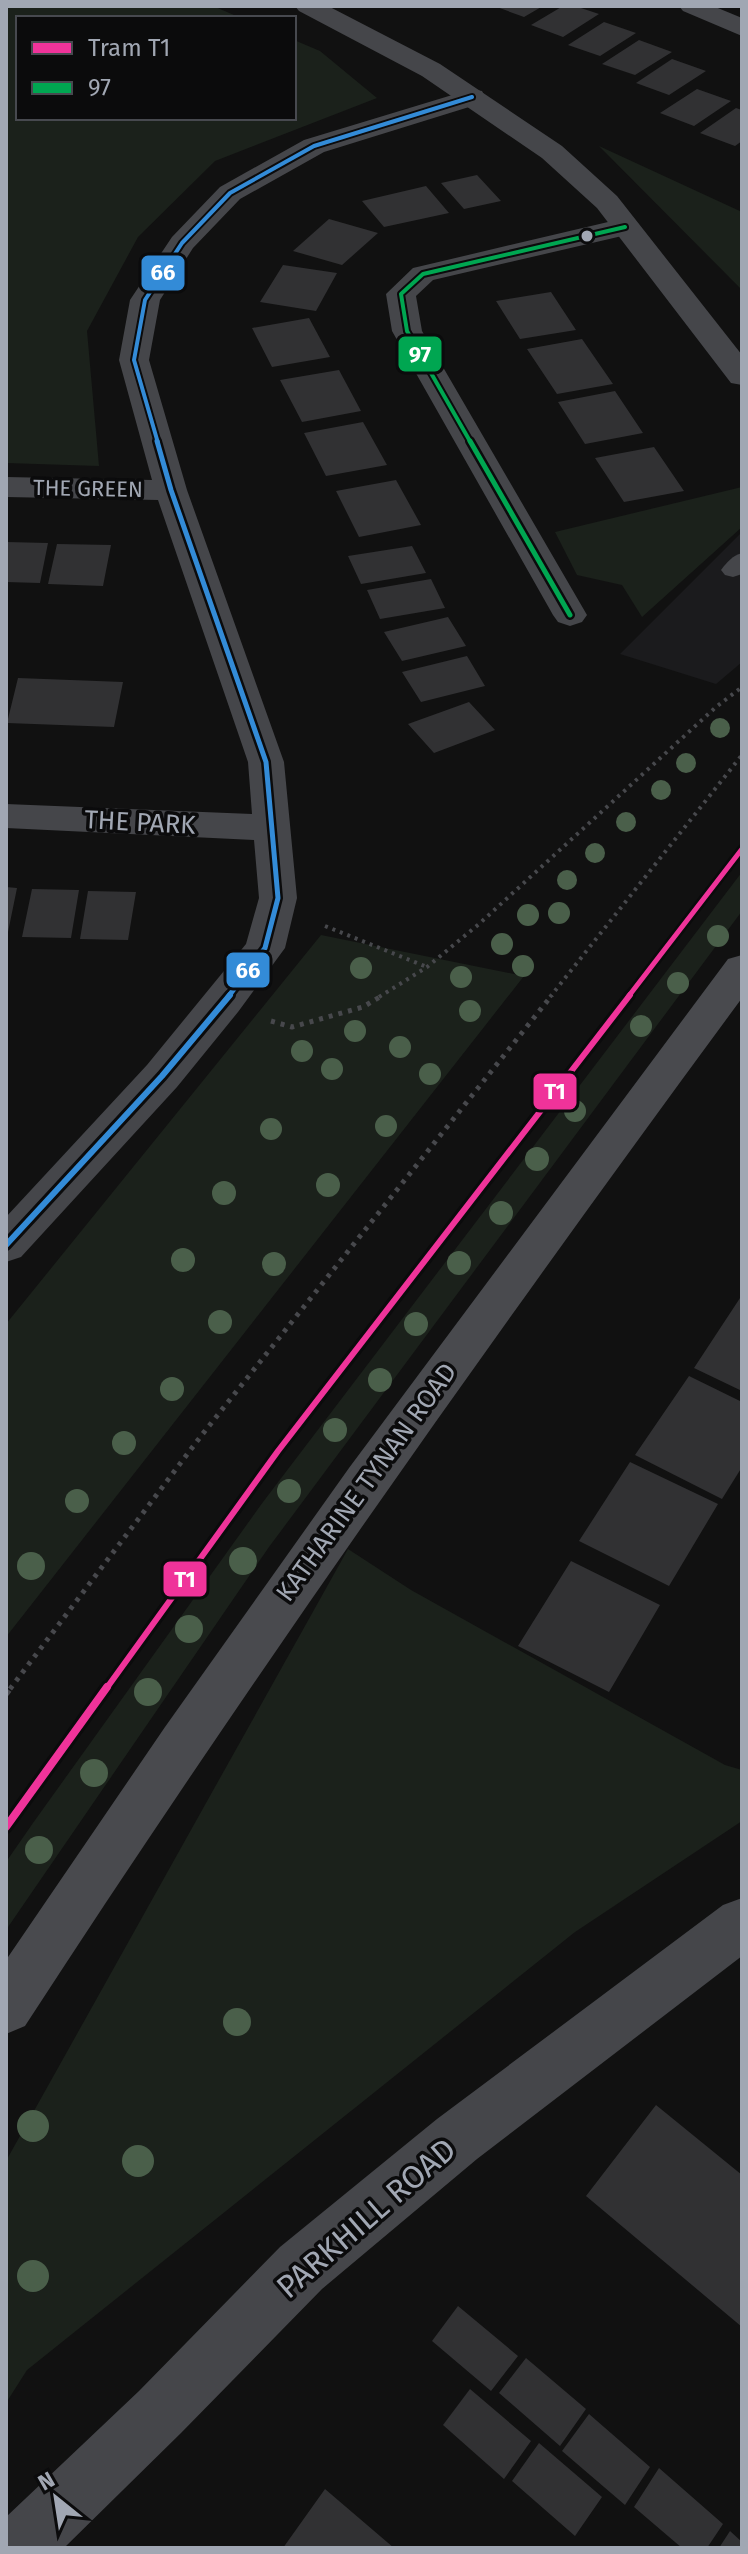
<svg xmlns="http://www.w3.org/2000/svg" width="748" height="2554" viewBox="0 0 748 2554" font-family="'Fira Sans',sans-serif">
  <rect width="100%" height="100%" fill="#111"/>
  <path fill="#1b1b1d" d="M742,532v130l-26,22 -96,-30z"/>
  <path fill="#1b211b" d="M6,6h207l28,12h-223v100h276v-78l26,11 57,47 -162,63 -77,76 -51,94 12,135 -93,-3z
    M599,146l143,66v78z
    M742,487v40l-100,90 -20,-32 -45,-10 -22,-43z
    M742,872v39l-473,636 -263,383v-68l27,-39 230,-321z
    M321,935l203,41 -518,661v-313z
    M348,1549l63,41 314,175 17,5v51l-167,111 -548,438 -21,33v-242z"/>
  <path fill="#313133" d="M494,6h49l-19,11z
    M563,6h12l24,8 -36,23 -32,-12z
    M604,22l32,11 -36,23 -32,-11z
    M639,40l33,12 -37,23 -33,-11z
    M672,59l34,12 -37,24 -33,-12z
    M697,89l34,12 -37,25 -34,-13z
    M736,108l6,2v31l-7,5 -35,-13z
    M477,175l24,26 -37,8 -23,-26z
    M426,186l23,27 -65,14 -22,-26z
    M329,219l49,14 -36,32 -49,-14z
    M283,265l54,8 -21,38 -56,-9z
    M551,292l25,38 -56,9 -24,-38z
    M309,318l21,39 -58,10 -20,-39z
    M582,339l31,45 -56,10 -30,-45z
    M339,370l22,41 -59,11 -22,-42z
    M615,391l28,42 -58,11 -27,-42z
    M363,422l24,43 -61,11 -22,-43z
    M654,447l30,44 -60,11 -29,-44z
    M396,480l25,45 -62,12 -23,-46z
    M6,542l42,1 -8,40 -34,-1z
    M57,544l54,1 -8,41 -55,-2z
    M412,546l14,27 -65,11 -13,-28z
    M431,579l14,29 -65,11 -13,-29z
    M448,617l18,29 -64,15 -18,-29z
    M467,656l18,30 -64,16 -19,-30z
    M18,678l105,4 -9,45 -107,-4z
    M469,702l26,28 -61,23 -26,-29z
    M6,887l11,1 -10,49h-1z
    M32,889l47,1 -8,48 -49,-1z
    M88,891l48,1 -8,48 -48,-1z
    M742,1295v96l-48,-23z
    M689,1376l53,26v65l-20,32 -87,-44z
    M630,1462l88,42 -49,82 -90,-45z
    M571,1561l89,44 -51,87 -91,-46z
    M656,2105l86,70v152l-156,-131z
    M458,2306l60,50 -27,35 -59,-50z
    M526,2358l60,51 -26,37 -61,-53z
    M470,2389l61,52 -27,38 -61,-54z
    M589,2414l61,53 -25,38 -63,-54z
    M539,2443l63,54 -27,39 -63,-55z
    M659,2468l64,56 -16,24h-25l-48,-41z
    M325,2489l69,59h-111z
    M730,2531l12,11v6h-23z"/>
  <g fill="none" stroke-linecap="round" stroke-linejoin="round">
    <path stroke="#47484c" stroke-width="4" stroke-dasharray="3 5" stroke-linecap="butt" d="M325,926l102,41
      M379,997l48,-30 52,-43 237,-217 26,-20
      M550,997l192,-242"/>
    <path stroke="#47484c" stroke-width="5" stroke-dasharray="4 6" stroke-linecap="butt" d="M271,1021l21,6 71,-20 20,-12
      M10,1689l191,-253 351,-441"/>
    <path stroke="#47484c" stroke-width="6" stroke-dasharray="5 8" stroke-linecap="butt" d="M6,1694l5,-7"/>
    <path fill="#45464a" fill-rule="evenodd" d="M742,553v21l-9,3 -8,-2 -4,-5c6,-8 11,-14 21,-17z"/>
    <path fill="#45464a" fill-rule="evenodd" d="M679,6h34l29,12v18l-59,-25z
      M472,89l10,2 3,6 -3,6 -158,49 -84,47 -47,49 -33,52 -11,60 38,130 97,272 13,136 -12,50 -47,64 -61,75 -156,170 -15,5v-45l141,-152 99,-121 13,-46 -5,-58 -248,-12v-24l246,10 -4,-52 -90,-262 -152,-3v-20l146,3 -33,-120 11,-60 42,-63 48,-50 84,-47z
      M625,218l10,3 4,6 -4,6 -202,47 -17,16 6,35 165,284 -5,7 -12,4 -12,-4 -5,-7 -161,-284 -6,-37 27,-26z
      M742,1898v58l-265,203 -155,130 -141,144 -117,115h-58v-31l133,-126 141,-144 157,-128 286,-214z"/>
    <path fill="#45464a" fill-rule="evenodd" d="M295,6h33l112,58 122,82 55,50 125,159v30l-11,-2 -134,-175 -55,-50 -120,-82 -123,-65z"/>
    <path fill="#494a4e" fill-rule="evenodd" d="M742,955v43c-248,337 -489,677 -717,1028l-19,8v-74l159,-233 184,-259 379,-509z"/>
    <g stroke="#0b0b0c" stroke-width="8">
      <path id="bus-1-far1" d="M471,443l-64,-112 -6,-37 22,-20 202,-47"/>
    </g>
    <g stroke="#0b0b0c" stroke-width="10">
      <path id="bus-1" d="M470,441l100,174"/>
    </g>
    <g stroke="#0b0b0c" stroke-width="8">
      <path id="bus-2-far2" d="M158,443l-24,-83 11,-60 37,-57 48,-50 84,-47 158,-49"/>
    </g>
    <g stroke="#0b0b0c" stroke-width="10">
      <path id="bus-2-far1" d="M157,441l14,49 95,272 12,136 -13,50 -37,49"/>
    </g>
    <g stroke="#0b0b0c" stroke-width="12">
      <path id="bus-2" d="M6,1245l156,-169 68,-81"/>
    </g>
    <use href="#bus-1-far1" stroke="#00a651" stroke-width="4"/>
    <use href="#bus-1" stroke="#00a651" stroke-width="5"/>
    <use href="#bus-2-far2" stroke="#338bd7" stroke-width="4"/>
    <use href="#bus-2-far1" stroke="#338bd7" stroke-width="5"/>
    <use href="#bus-2" stroke="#338bd7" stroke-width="6"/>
    <g stroke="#0b0b0c" stroke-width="10">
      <path id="tram-1-far2" d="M628,997l114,-148"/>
    </g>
    <g stroke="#0b0b0c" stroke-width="12">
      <path id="tram-1-far1" d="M106,1689l172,-238 352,-456"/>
    </g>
    <g stroke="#0b0b0c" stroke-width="14">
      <path id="tram-1" d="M6,1827l101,-140"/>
    </g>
    <use href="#tram-1-far2" stroke="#ef339a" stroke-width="5"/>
    <use href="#tram-1-far1" stroke="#ef339a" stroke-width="6"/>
    <use href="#tram-1" stroke="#ef339a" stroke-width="8"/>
  </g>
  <g fill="#4a5f4a">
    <circle cx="720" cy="728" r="10"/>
    <circle cx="686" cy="763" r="10"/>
    <circle cx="661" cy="790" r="10"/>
    <circle cx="626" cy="822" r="10"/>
    <circle cx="595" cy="853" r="10"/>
    <circle cx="567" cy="880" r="10"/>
    <circle cx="559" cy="913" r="11"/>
    <circle cx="528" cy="915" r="11"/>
    <circle cx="718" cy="936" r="11"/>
    <circle cx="502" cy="944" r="11"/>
    <circle cx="523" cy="966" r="11"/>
    <circle cx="361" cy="968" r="11"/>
    <circle cx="461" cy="977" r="11"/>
    <circle cx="678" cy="983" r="11"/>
    <circle cx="470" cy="1011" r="11"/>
    <circle cx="641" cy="1026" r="11"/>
    <circle cx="355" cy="1031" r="11"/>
    <circle cx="400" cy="1047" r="11"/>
    <circle cx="302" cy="1051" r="11"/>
    <circle cx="332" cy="1069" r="11"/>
    <circle cx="430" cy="1074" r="11"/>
    <circle cx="575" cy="1111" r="11"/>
    <circle cx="386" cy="1126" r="11"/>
    <circle cx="271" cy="1129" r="11"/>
    <circle cx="537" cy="1159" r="12"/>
    <circle cx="328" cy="1185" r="12"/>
    <circle cx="224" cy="1193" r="12"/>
    <circle cx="501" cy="1213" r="12"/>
    <circle cx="183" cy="1260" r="12"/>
    <circle cx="459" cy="1263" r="12"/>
    <circle cx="274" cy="1264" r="12"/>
    <circle cx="220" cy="1322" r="12"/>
    <circle cx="416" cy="1324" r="12"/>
    <circle cx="380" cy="1380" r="12"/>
    <circle cx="172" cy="1389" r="12"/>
    <circle cx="335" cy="1430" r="12"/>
    <circle cx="124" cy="1443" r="12"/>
    <circle cx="289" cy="1491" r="12"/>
    <circle cx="77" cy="1501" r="12"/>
    <circle cx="243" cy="1561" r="14"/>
    <circle cx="31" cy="1566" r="14"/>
    <circle cx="189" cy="1629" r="14"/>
    <circle cx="148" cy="1692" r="14"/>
    <circle cx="94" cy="1773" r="14"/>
    <circle cx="39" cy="1850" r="14"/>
    <circle cx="237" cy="2022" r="14"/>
    <circle cx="33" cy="2126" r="16"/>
    <circle cx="138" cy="2161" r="16"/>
    <circle cx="33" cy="2276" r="16"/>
  </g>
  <circle fill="#a1a7b3" stroke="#0b0b0c" stroke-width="3" cx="587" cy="236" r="7"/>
  <g text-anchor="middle" stroke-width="7" stroke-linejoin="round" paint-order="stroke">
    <g font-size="22" fill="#a1a7b3" stroke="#0b0b0c">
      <text transform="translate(88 488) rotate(1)" y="8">THE GREEN</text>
    </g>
    <g font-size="26" fill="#a1a7b3" stroke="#0b0b0c">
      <text transform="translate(140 822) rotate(3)" y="9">THE PARK</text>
      <text transform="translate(366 1482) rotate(-54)" y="9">KATHARINE TYNAN ROAD</text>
    </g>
    <g font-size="32" fill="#a1a7b3" stroke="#0b0b0c">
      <text transform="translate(366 2218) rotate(-41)" y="11">PARKHILL ROAD</text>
    </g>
  </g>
  <g stroke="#0b0b0c" stroke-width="3">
    <rect x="140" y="254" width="46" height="38" rx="8" fill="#338bd7"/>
    <rect x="397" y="335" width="46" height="38" rx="8" fill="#00a651"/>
    <rect x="225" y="951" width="46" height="38" rx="8" fill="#338bd7"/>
    <rect x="532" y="1072" width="46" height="39" rx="8" fill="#ef339a"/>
    <rect x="162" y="1560" width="46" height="38" rx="8" fill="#ef339a"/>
  </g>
  <g font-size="22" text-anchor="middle" font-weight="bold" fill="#fff">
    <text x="163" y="280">66</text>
    <text x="420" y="362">97</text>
    <text x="248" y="978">66</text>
    <text x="555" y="1099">T1</text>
    <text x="185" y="1587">T1</text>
  </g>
  <rect width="748" height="2554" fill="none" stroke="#a1a7b3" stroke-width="16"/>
  <rect x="16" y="16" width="280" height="104" fill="#0b0b0c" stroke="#47494f" stroke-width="2"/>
  <rect x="32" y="42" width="40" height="12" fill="#ef339a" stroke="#47494f" stroke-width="2"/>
  <text x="88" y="56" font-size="24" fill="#a1a7b3">Tram T1</text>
  <rect x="32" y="82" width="40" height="12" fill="#00a651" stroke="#47494f" stroke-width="2"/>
  <text x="88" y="96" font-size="24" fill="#a1a7b3">97</text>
  <g transform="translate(56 2498) rotate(330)" stroke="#0b0b0c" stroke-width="6" paint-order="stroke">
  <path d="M0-6L14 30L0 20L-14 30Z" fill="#a1a7b3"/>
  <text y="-12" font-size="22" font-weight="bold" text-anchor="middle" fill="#a1a7b3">N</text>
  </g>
</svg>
